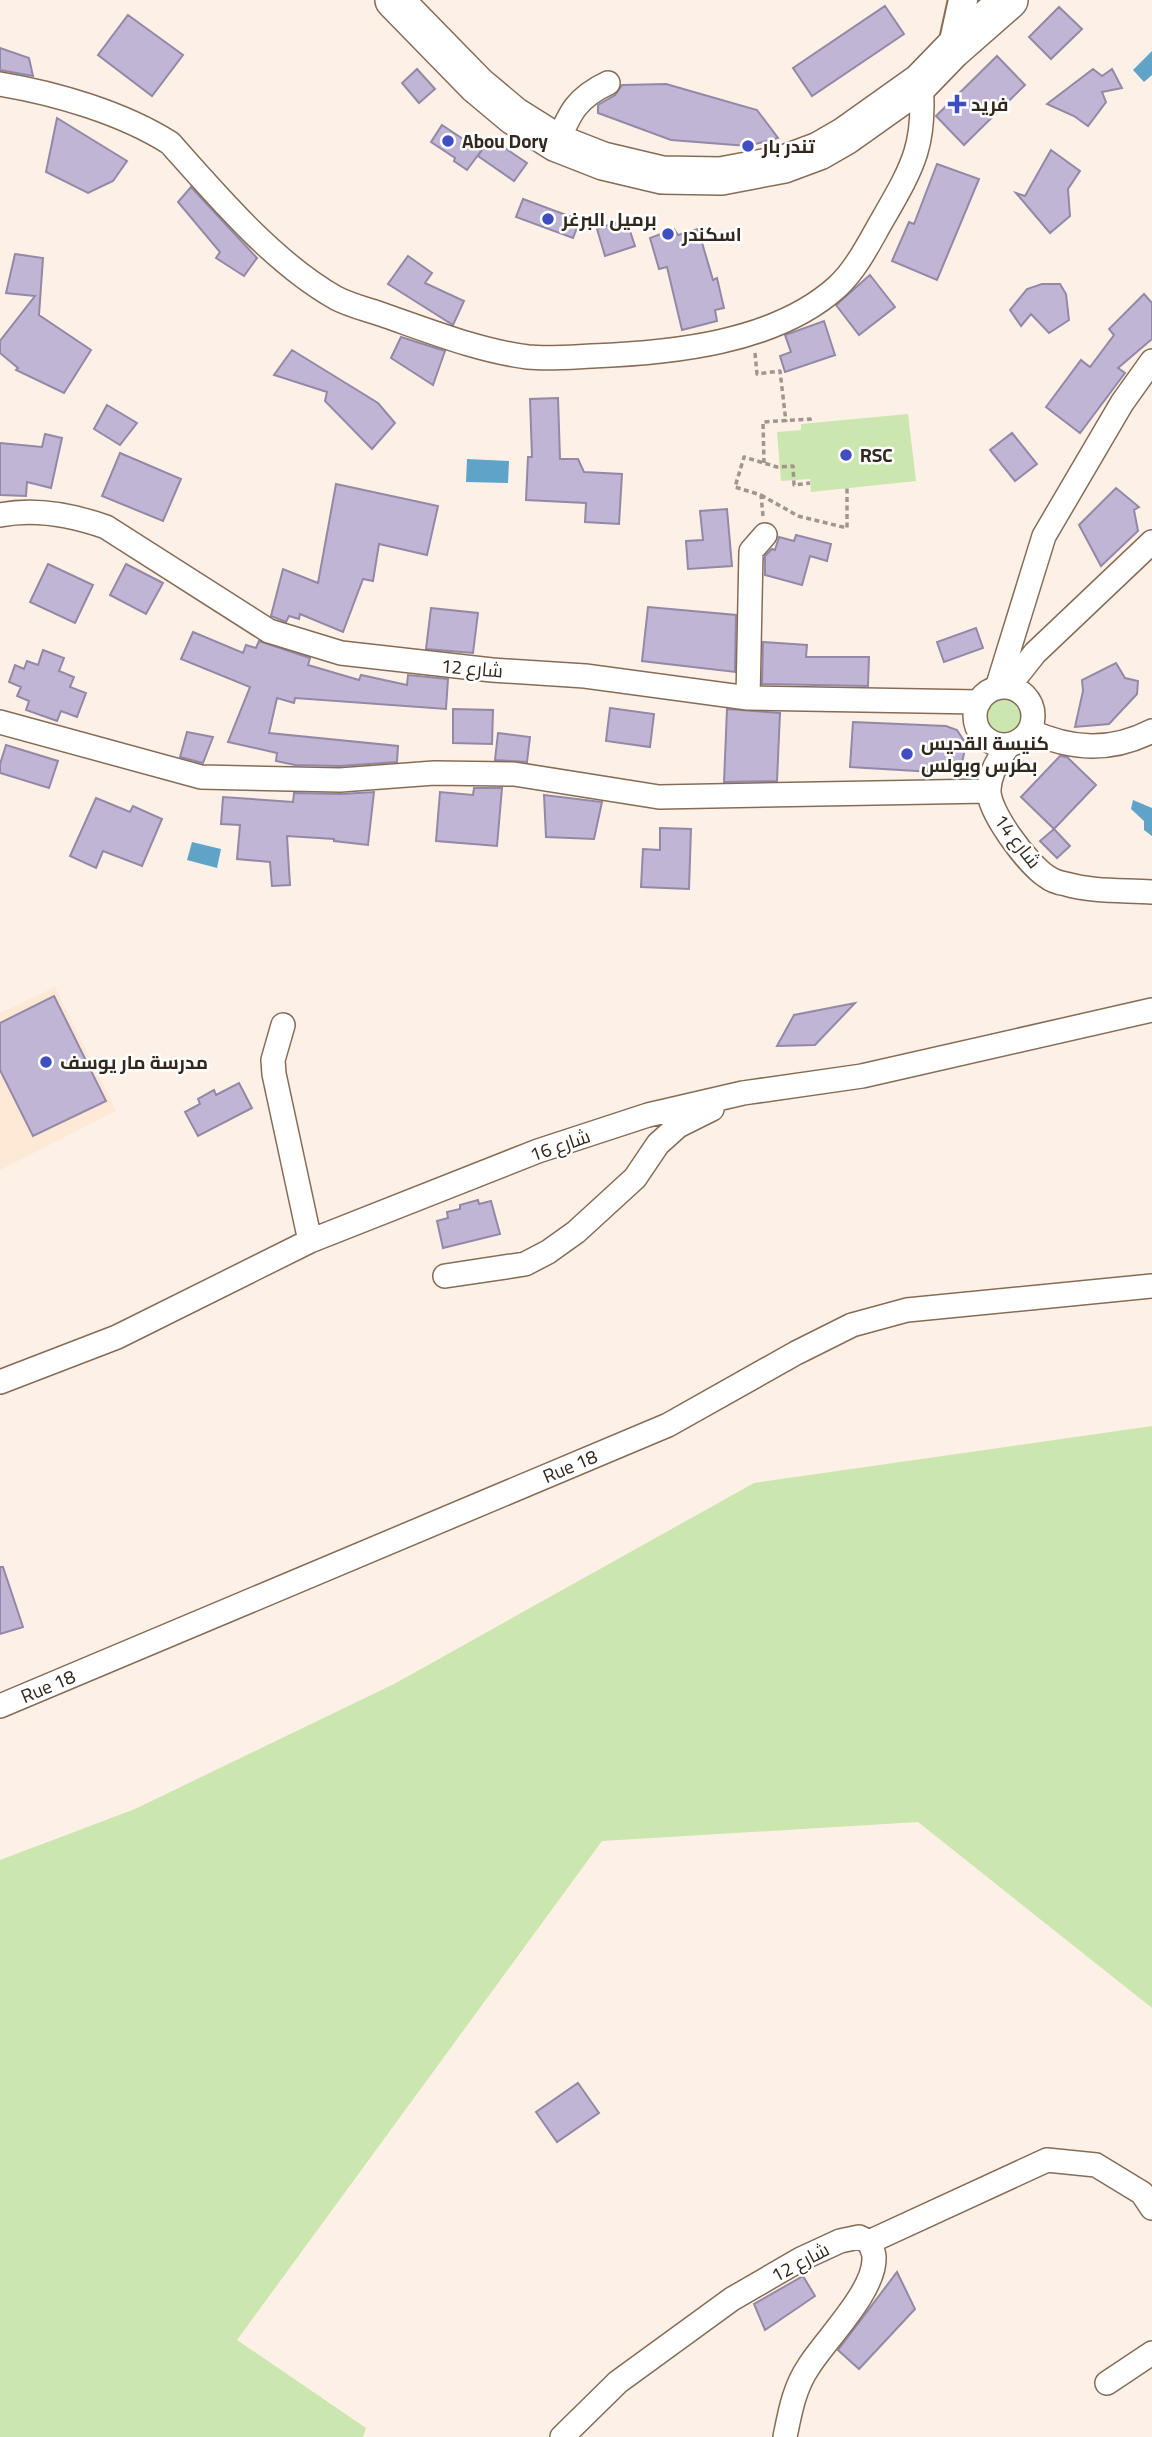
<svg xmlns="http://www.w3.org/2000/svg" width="1152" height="2437" viewBox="0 0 1152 2437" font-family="Georgia,Cairo,serif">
  <rect width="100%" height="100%" fill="#fdf1e7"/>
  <path fill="#fee8d6" d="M55,987l61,124 -116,59v-157z"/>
  <path fill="#cbe6ae" d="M908,414l8,67 -105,11 -1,-13 -29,2 -4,-49 24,-2v-6z
    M985 716a19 19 0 1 1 38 0a19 19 0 1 1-38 0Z
    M1152,1426v582l-234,-186 -316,19 -365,499 129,88 -3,9h-363v-577l135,-51 259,-125 360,-201z"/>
  <path fill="#60a3c8" d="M1152,51v24l-8,7 -11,-12z
    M467,459l42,2 -1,22 -42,-1z
    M1133,800l19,8v28l-8,-6v-9l-13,-12z
    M192,842l29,7 -4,19 -30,-8z"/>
  <path fill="#c1b5d6" stroke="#9388a6" stroke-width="2" d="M885,6l19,28 -92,62 -19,-28z
    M1059,7l23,22 -31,30 -22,-22z
    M128,15l55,40 -31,41 -54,-41z
    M0,48l29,10 4,18 -33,-6z
    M997,56l28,29 -61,60 -28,-29z
    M417,69l18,20 -16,14 -17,-20z
    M1093,69l9,7 10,-7 10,19 -20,4 4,10 -18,24 -14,-10 -27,-12z
    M666,84l91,26 21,28 -30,8 -77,-6 -73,-27v-8l17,-10 7,-10z
    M57,118l70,43 -14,20 -25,12 -42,-21z
    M442,125l39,26 -14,19 -13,-9 1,-3 -24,-16z
    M490,138l37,25 -13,18 -36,-25z
    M1051,150l29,21 -12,18 2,27 -20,17 -34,-40 9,3z
    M937,164l42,15 -42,101 -45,-19 17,-39 5,2z
    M191,187l66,71 -13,18 -28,-18 4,-6 -42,-50z
    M523,199l57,21 -7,18 -57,-21z
    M626,219l9,27 -30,10 -8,-27z
    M674,229l4,6 20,-6 15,51 4,-2 7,30 -9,2 2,11 -35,9 -15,-63 -8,2 -9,-31z
    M15,254l28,4 -4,57 52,35 -27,43 -48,-23 2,-2 -18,-15v-12l35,-45 -29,-3z
    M408,256l24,17 -7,10 39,18 -11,24 -65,-41z
    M870,275l25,32 -36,28 -23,-30z
    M1042,284h18l6,10 3,26 -20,13 -18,-19 -10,12 -11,-16 17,-21z
    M1144,294l8,9v36l-34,29 7,5 -45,60 -34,-26 35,-47 9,7 24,-32 -5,-6z
    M824,321l11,34 -50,17 -5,-16 11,-4 -6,-17z
    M401,337l44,14 -12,34 -42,-27z
    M292,350l86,53 17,20 -23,26 -47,-48 2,-9 -53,-17z
    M558,398l2,61h18l6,13 38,2 -3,50 -34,-2 1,-19 -60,-3 2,-43h4l-2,-58z
    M107,405l30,18 -17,22 -26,-16z
    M1012,433l25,31 -22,17 -25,-31z
    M45,434l17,4 -11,50 -24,-6 -1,14 -26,-1v-52l42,4z
    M120,453l61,26 -18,42 -61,-25z
    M336,484l102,22 -11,49 -48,-11 -6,37 -10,-2 -20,53 -43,-18 -1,5 -10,-3 -3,6 -15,-6 12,-47 35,14z
    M1116,488l23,19 -5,3 4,21 -37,35 -22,-41z
    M727,509l5,57 -44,3 -2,-28 17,-1 -3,-29z
    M796,535l35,9 -4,17 -17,-5 -8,29 -37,-10v-19l7,-7 3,1 4,-13 15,4z
    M48,564l45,21 -18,38 -45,-21z
    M126,564l37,19 -17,31 -36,-19z
    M648,607l88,8 -1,57 -93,-11z
    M431,608l47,5 -5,40 -47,-4z
    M976,628l7,20 -39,14 -7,-20z
    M193,632l50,21 3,-8 10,3 3,-7 51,17 -2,7 51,15 2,-5 46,10 1,-10 40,4 -2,30 -151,-11 -1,5 -17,-5 -8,35 129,13 -1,16 -57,4 -45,-1 -19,-4 1,-8 -49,-11 22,-55 -69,-28z
    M763,642l44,3 -1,12h63l-1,29 -106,-2z
    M43,650l21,8 -5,13 15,6 -4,10 16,6 -9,24 -16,-6 -4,10 -31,-11 3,-9 -12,-5 4,-9 -12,-5 6,-17 9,4 3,-8 11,4z
    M1116,663l9,15 13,3 -1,13 -28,30 -34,3 8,-36 -1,-11z
    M610,708l44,6 -4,33 -44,-6z
    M453,709l40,1 -1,34 -39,-1z
    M727,709l53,4 -3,68 -53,1z
    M853,722l93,4 11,4 9,14 -4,19 -12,10 -100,-6z
    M187,732l26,5 -10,26 -23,-6z
    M498,733l32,4 -3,25 -32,-2z
    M6,745l52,16 -9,27 -49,-15v-9z
    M1060,756l7,1 29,28 -42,44 16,17 -13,12 -17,-17 14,-12 -33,-32z
    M474,788h28l-5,58 -61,-5 4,-49 33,3z
    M374,792l-6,53 -34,-4v-2l-47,-3 3,49 -18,1 -2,-24 -33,-3 3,-34 -19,-1 2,-27 70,5 1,-9 47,1z
    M544,795l58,7 -8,37 -48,-2z
    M96,798l34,14 3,-6 29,13 -20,47 -39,-15 -7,17 -26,-12z
    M660,828l31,1 -2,60 -48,-2 2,-38 17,1z
    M54,996l52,105 -73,35 -33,-66v-47z
    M855,1003l-40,42 -38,1 17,-31z
    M239,1083l13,25 -54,28 -13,-24 15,-8 -2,-5 16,-9 2,5z
    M478,1200l1,4 12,-3 9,33 -57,14 -6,-27 11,-3 -1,-6 13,-3v-4z
    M0,1567h3l20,60 -23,7z
    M578,2083l21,30 -42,29 -21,-30z
    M897,2272l18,37 -56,60 -21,-19z
    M803,2276l12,20 -50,34 -11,-26z"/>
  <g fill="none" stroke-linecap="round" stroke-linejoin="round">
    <g stroke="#866c56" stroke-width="26">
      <path id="minor" d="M0,84c55,9 123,29 170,59 48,54 104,120 166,155 15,8 34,12 50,18 46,16 94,35 142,41 21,2 43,0 64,-1 79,-3 183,-13 245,-69 20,-18 34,-48 47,-70 30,-52 42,-74 37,-135
        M557,143c13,-30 19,-45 51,-60
        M0,515c36,-7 72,0 106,12l163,104 72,22 151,17 93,6 163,22 231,4
        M975 716a29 29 0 1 1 58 0a29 29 0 1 1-58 0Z
        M1008,687l27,-34 117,-111
        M997,688l47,-152 78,-133 30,-42
        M748,698l3,-147 14,-16
        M0,722l201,55 139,3 94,-7 80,1 145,23 329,-6
        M1030,731c42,19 81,21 122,0
        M1009,745c-10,13 -19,27 -20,44 -2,22 39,75 57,87 5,4 14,7 20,8 27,8 58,6 86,8
        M283,1025l-10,35 1,14 36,167
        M445,1276l80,-12 23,-12 28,-20 59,-54 23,-34 20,-18 34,-17
        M0,1382l117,-45 193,-96 228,-90 110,-36 95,-22 119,-17 290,-66
        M0,1706l668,-281 128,-72 56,-28 55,-15 245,-24
        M869,2242l178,-82 49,5 46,28 10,15
        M1107,2383l45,-30
        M562,2437l56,-55 114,-83 69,-40 39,-18 19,-4 10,5c2,5 5,10 5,15 2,33 -48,82 -65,109 -15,22 -19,46 -24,71"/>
    </g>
    <g stroke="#866c56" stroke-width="32">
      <path id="tertiary" d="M952,50l11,-50"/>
    </g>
    <g stroke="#866c56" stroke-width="40">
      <path id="trunk" d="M394,0l83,85 37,31 43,27 46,18 59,14 59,1 63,-12 35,-13 26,-15 76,-54 31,-32 57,-50"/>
    </g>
    <path stroke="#a2968c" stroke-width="3.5" stroke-dasharray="5 3.5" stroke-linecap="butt" d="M755,353l2,21 23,-3 6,51
      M764,463l-1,-41 47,-3 1,4
      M761,495l37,21 49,12v-40
      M763,516l-2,-21 -26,-8 9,-30 33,10 16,-1 1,19 16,-2"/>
    <use href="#minor" stroke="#fff" stroke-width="23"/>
    <use href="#tertiary" stroke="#fff" stroke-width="28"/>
    <use href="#trunk" stroke="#fff" stroke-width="37"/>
  </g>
  <g fill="#404ec2" stroke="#fff" stroke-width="2.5">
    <path d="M953.5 93.5h7v7h7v7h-7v7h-7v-7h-7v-7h7z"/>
    <circle cx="448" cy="141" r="7"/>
    <circle cx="748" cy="146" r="7"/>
    <circle cx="548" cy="219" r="7"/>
    <circle cx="668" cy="234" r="7"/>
    <circle cx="846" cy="455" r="7"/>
    <circle cx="907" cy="754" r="7"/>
    <circle cx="46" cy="1062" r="7"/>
  </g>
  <g text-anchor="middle" stroke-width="5" stroke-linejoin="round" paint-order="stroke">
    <g font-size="19" font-weight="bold" fill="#33281e" stroke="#fff" text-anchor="start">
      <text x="971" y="111">فريد</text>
      <text x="462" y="148">Abou Dory</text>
      <text x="762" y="153">تندر بار</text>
      <text x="562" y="226">برميل البرغر</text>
      <text x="682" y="241">اسكندر</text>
      <text x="860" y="462">RSC</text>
      <text x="921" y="750">كنيسة القديس<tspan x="921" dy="22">بطرس وبولس</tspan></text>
      <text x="60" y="1069">مدرسة مار يوسف</text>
    </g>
    <g font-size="19" fill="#33281e" stroke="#fff">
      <text transform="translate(472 668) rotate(5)" y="7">شارع 12</text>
      <text transform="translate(1018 841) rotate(52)" y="7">شارع 14</text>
      <text transform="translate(560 1145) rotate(-19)" y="7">شارع 16</text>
      <text transform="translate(570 1466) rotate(-23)" y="7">Rue 18</text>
      <text transform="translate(48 1686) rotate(-23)" y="7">Rue 18</text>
      <text transform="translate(800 2262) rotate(-28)" y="7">شارع 12</text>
    </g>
  </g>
</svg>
